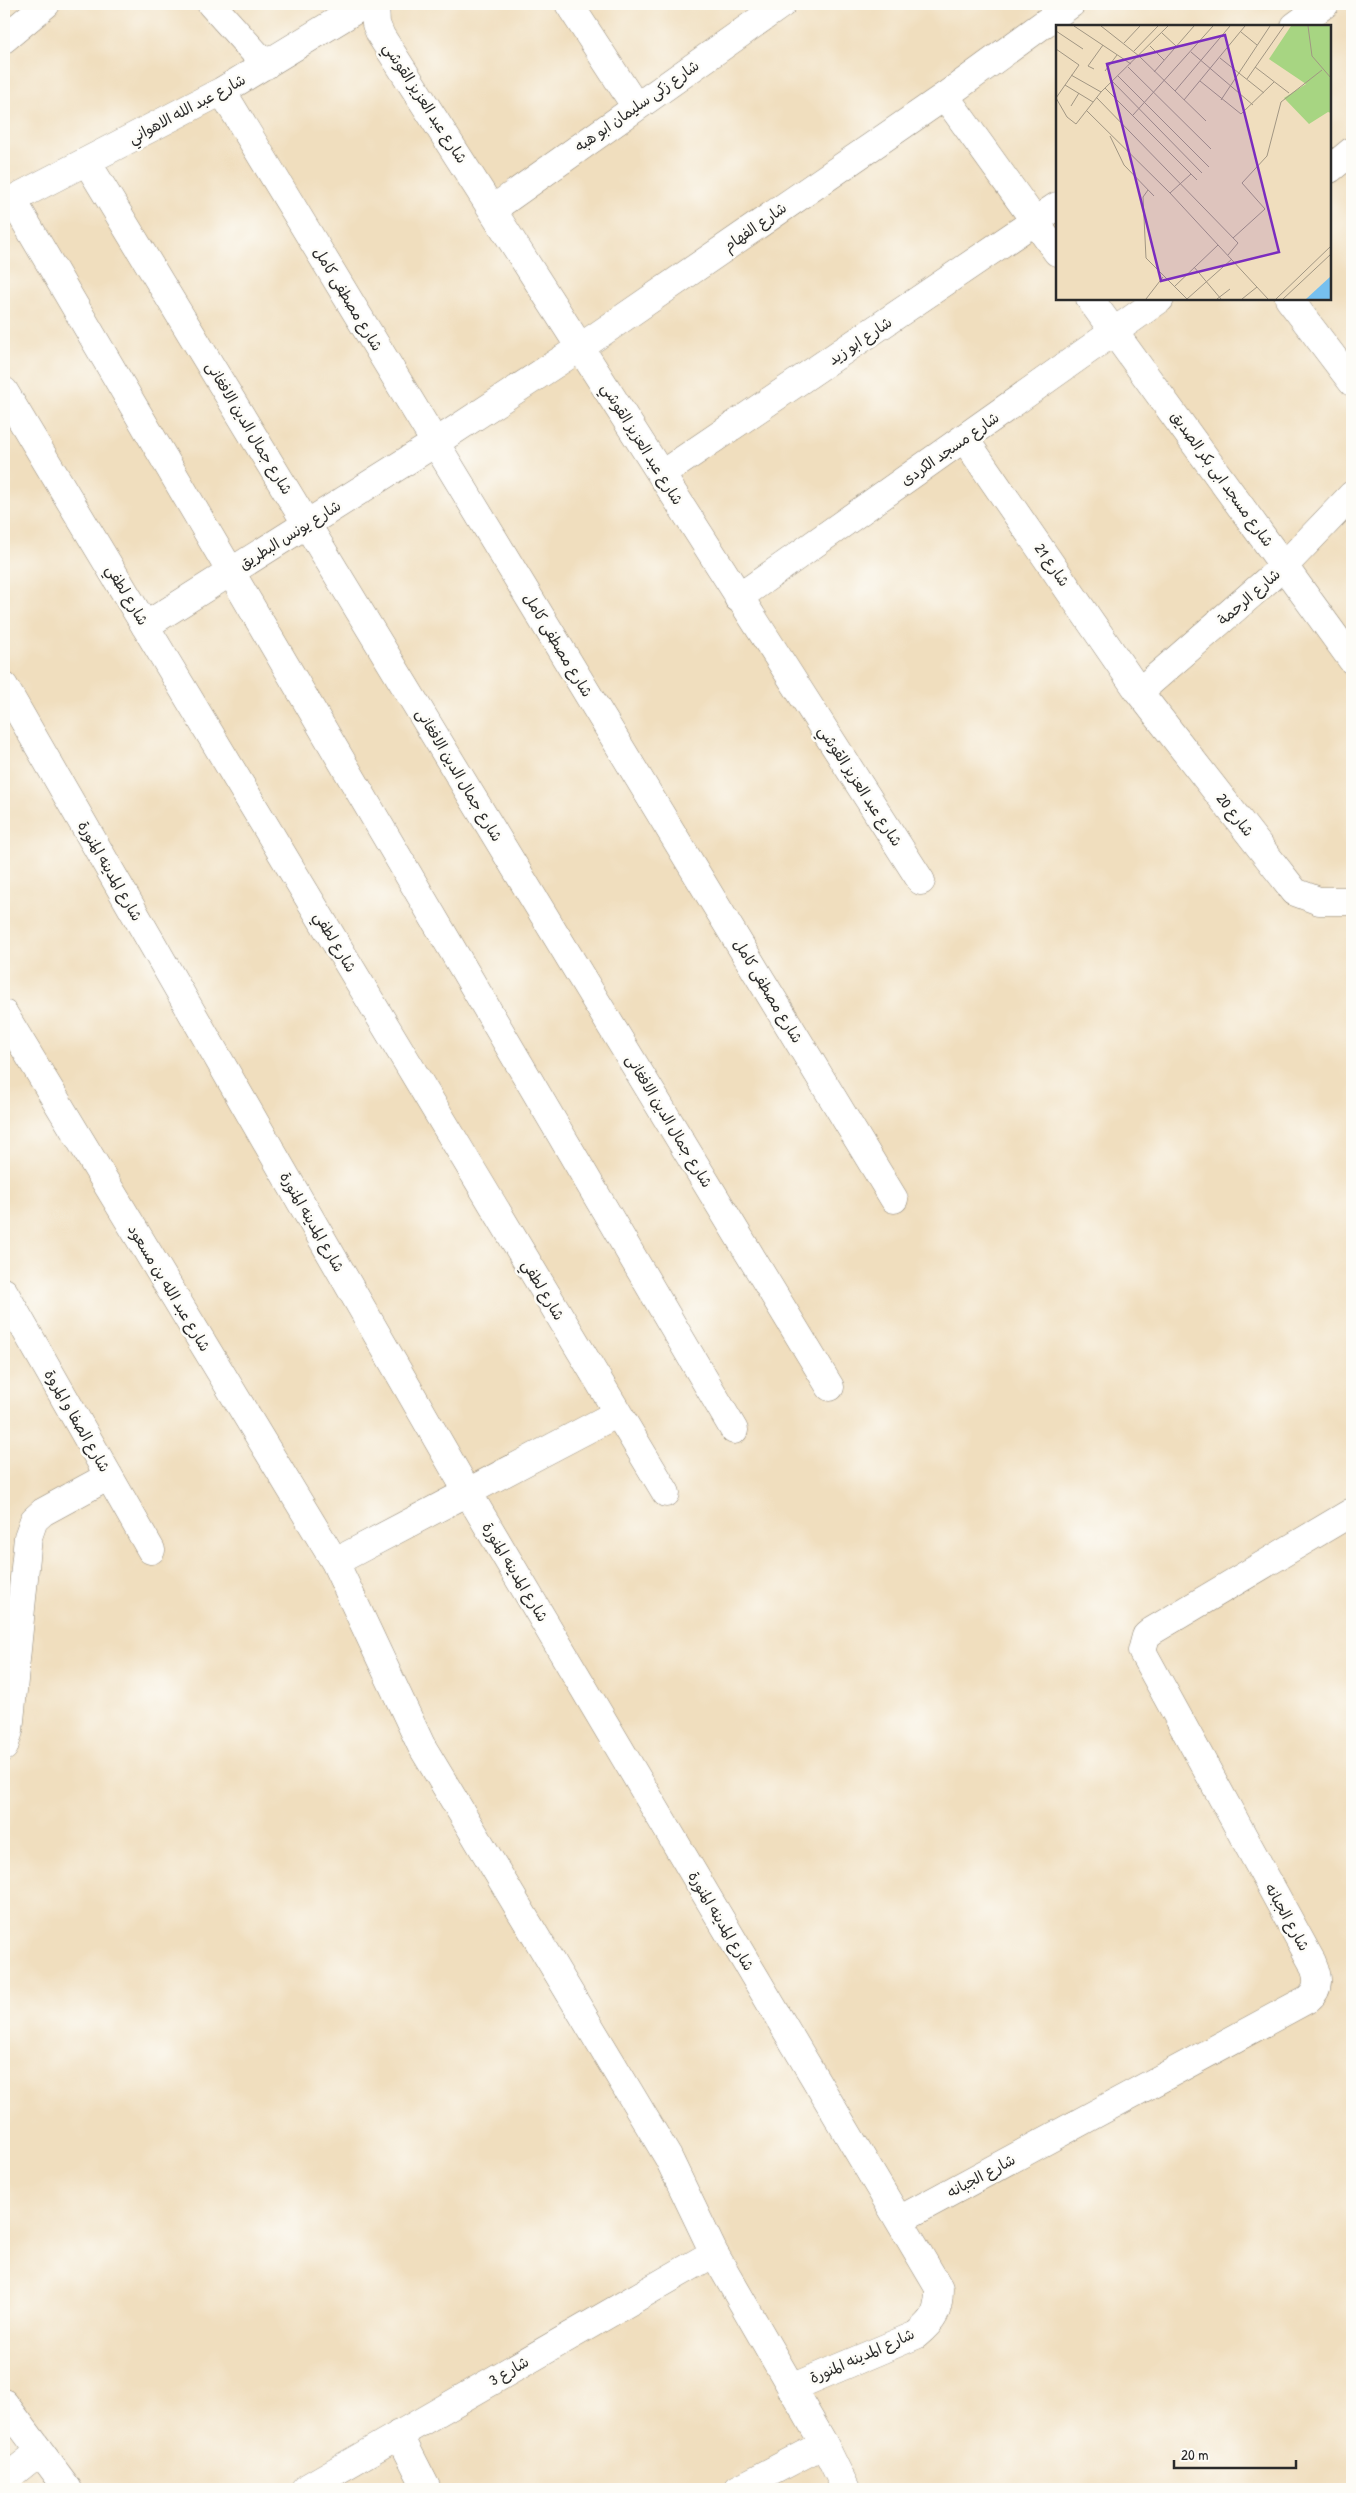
<svg xmlns="http://www.w3.org/2000/svg" width="1356" height="2493" viewBox="0 0 1356 2493" font-family="'Patrick Hand','Playpen Sans Arabic',sans-serif">
  <rect width="100%" height="100%" fill="#fdfcf7"/>
  <filter id="ink" filterUnits="userSpaceOnUse"><feTurbulence type="fractalNoise" baseFrequency=".02" numOctaves="2"/><feDisplacementMap in="SourceGraphic" scale="10" xChannelSelector="R" yChannelSelector="G"/><feConvolveMatrix kernelMatrix="1 2 1 2 8 2 1 2 1" color-interpolation-filters="sRGB"/></filter>
  <filter id="wash" filterUnits="userSpaceOnUse"><feTurbulence type="fractalNoise" baseFrequency=".0096" numOctaves="4" result="noise"/><feDisplacementMap in="SourceGraphic" scale="20" xChannelSelector="R" yChannelSelector="G"/><feGaussianBlur stdDeviation="1.12" result="paint"/><feColorMatrix in="noise" values="0 0 0 0 0 0 0 0 0 0 0 0 0 0 0 0 0 1.4 0 .05"/><feComposite in="paint" operator="in"/></filter>
  <g filter="url(#wash)">
    <rect width="100%" height="100%" fill="#f0debe"/>
  </g>
  <g filter="url(#ink)">
    <g fill="none" stroke-linecap="round" stroke-linejoin="round">
      <g stroke="#8e8474" stroke-width="29">
        <path id="street" d="M211,4l55,61
          M375,4l1,20 5,12 540,845
          M569,4l67,103
          M1295,26l30,-22
          M4,39l42,-35
          M222,91l672,1108
          M945,96l112,156
          M87,162l743,1225
          M1330,169l22,-18
          M12,199l722,1231
          M4,204l218,-113 143,-87
          M493,209l289,-205
          M1090,299l262,361
          M1289,299l63,83
          M4,391l662,1102
          M964,438l175,254 156,200 24,9h33
          M662,474l395,-268
          M738,598l422,-299
          M145,626l290,-183 146,-96 364,-251 126,-92
          M4,686l463,805 472,797c0,24 -5,32 -23,47l-125,53
          M1139,692l146,-127 67,-70
          M4,1014l331,548 86,183 247,412 46,96 110,191 22,45
          M4,1292l147,258
          M335,1562l283,-149
          M4,1747l5,-16 19,-194 6,-17 9,-8 66,-36
          M899,2220l409,-221c13,-11 10,-23 4,-37l-170,-311 4,-15 6,-5 200,-119
          M4,2403l64,86
          M399,2434l28,55
          M4,2480l35,-28
          M305,2489l409,-236
          M738,2489l86,-45"/>
      </g>
      <use href="#street" stroke="#fff" stroke-width="28"/>
    </g>
  </g>
  <g text-anchor="middle" stroke-width="5" stroke-linejoin="round" paint-order="stroke">
    <g font-size="15" fill="#2b2b2b" stroke="#fdfcf7">
      <text transform="translate(425 103) rotate(57)" y="5">شارع عبد العزيز القوشي</text>
      <text transform="translate(637 106) rotate(-35)" y="5">شارع زكى سليمان ابو هبه</text>
      <text transform="translate(187 109) rotate(-28)" y="5">شارع عبد الله الاهواني</text>
      <text transform="translate(755 227) rotate(-35)" y="5">شارع الفهام</text>
      <text transform="translate(348 299) rotate(59)" y="5">شارع مصطفى كامل</text>
      <text transform="translate(860 341) rotate(-34)" y="5">شارع ابو زيد</text>
      <text transform="translate(249 428) rotate(59)" y="5">شارع جمال الدين الافغانى</text>
      <text transform="translate(642 444) rotate(58)" y="5">شارع عبد العزيز القوشي</text>
      <text transform="translate(950 449) rotate(-35)" y="5">شارع مسجد الكردى</text>
      <text transform="translate(1222 479) rotate(54)" y="5">شارع مسجد ابى بكر الصديق</text>
      <text transform="translate(290 535) rotate(-32)" y="5">شارع يونس البطريق</text>
      <text transform="translate(1052 565) rotate(55)" y="5">شارع 21</text>
      <text transform="translate(127 595) rotate(59)" y="5">شارع لطفي</text>
      <text transform="translate(1249 597) rotate(-41)" y="5">شارع الرحمة</text>
      <text transform="translate(558 645) rotate(59)" y="5">شارع مصطفى كامل</text>
      <text transform="translate(459 775) rotate(59)" y="5">شارع جمال الدين الافغانى</text>
      <text transform="translate(860 786) rotate(57)" y="5">شارع عبد العزيز القوشي</text>
      <text transform="translate(1235 815) rotate(52)" y="5">شارع 20</text>
      <text transform="translate(110 871) rotate(60)" y="5">شارع المدينه المنورة</text>
      <text transform="translate(335 942) rotate(59)" y="5">شارع لطفي</text>
      <text transform="translate(768 991) rotate(59)" y="5">شارع مصطفى كامل</text>
      <text transform="translate(669 1121) rotate(59)" y="5">شارع جمال الدين الافغانى</text>
      <text transform="translate(312 1222) rotate(60)" y="5">شارع المدينه المنورة</text>
      <text transform="translate(169 1288) rotate(59)" y="5">شارع عبد الله بن مسعود</text>
      <text transform="translate(543 1290) rotate(59)" y="5">شارع لطفي</text>
      <text transform="translate(77 1421) rotate(60)" y="5">شارع الصفا و المروة</text>
      <text transform="translate(515 1572) rotate(59)" y="5">شارع المدينه المنورة</text>
      <text transform="translate(1287 1917) rotate(61)" y="5">شارع الجبانه</text>
      <text transform="translate(721 1921) rotate(59)" y="5">شارع المدينه المنورة</text>
      <text transform="translate(981 2176) rotate(-28)" y="5">شارع الجبانه</text>
      <text transform="translate(862 2356) rotate(-24)" y="5">شارع المدينه المنورة</text>
      <text transform="translate(509 2371) rotate(-30)" y="5">شارع 3</text>
    </g>
  </g>
  <g transform="translate(1056 25)">
    <rect width="275" height="275" fill="#f0debe"/>
    <path d="M235,1h40v87l-3,-1 -19,12 -25,-26 22,-14 -37,-25z" fill="#a7d582"/>
    <path d="M275,251v23h-25z" fill="#76c0ef"/>
    <path fill="none" stroke="#a19683" stroke-width="1" d="M18,1l57,38M45,1l38,30 67,65M252,1l4,30 19,22M0,6l27,18M185,7l16,13M106,8l14,13M68,18l16,-17M94,21l14,14M0,24l23,16 -23,33 11,19 9,7 25,-32 67,-66M78,26l24,-25M135,27l62,53M164,33l44,35M72,42l83,82M199,42l34,26M38,44l-6,-3 15,-21M49,46l12,-16M98,47l40,-46M15,50l30,17M62,51l91,91M191,54l37,-53M56,56l90,92M144,56l41,33 33,-32M9,60l28,17M49,63l92,92M119,66l55,-65M40,72l142,146 -10,12M128,75l61,-74M165,75l49,-74M15,81l8,-13M31,86l83,82 98,106M77,90l80,-89M54,111l14,29 30,31M92,165l-5,7 3,61 41,41M114,168l21,-19M177,213l32,-29 -23,-26 25,-27 14,-54 41,-32M138,242l27,32M119,261l43,-41M90,274l17,-22M131,274l45,-40M161,274l13,-10M186,274l15,-12M220,274l55,-53M227,274l48,-45"/>
    <path fill="#7b2cbf" fill-opacity="0.15" stroke="#7b2cbf" stroke-width="2.5" d="M169,10l54,217 -118,29 -54,-217z"/>
    <rect width="275" height="275" fill="none" stroke="#2b2b2b" stroke-width="2.5"/>
  </g>
  <rect width="1356" height="2493" fill="none" stroke="#fdfcf7" stroke-width="20"/>
  <path d="M1174 2460v8h122v-8" fill="none" stroke="#2b2b2b" stroke-width="2.5"/>
  <text x="1181" y="2460" font-size="15" fill="#2b2b2b" stroke="#fdfcf7" stroke-width="4" paint-order="stroke">20 m</text>
</svg>
